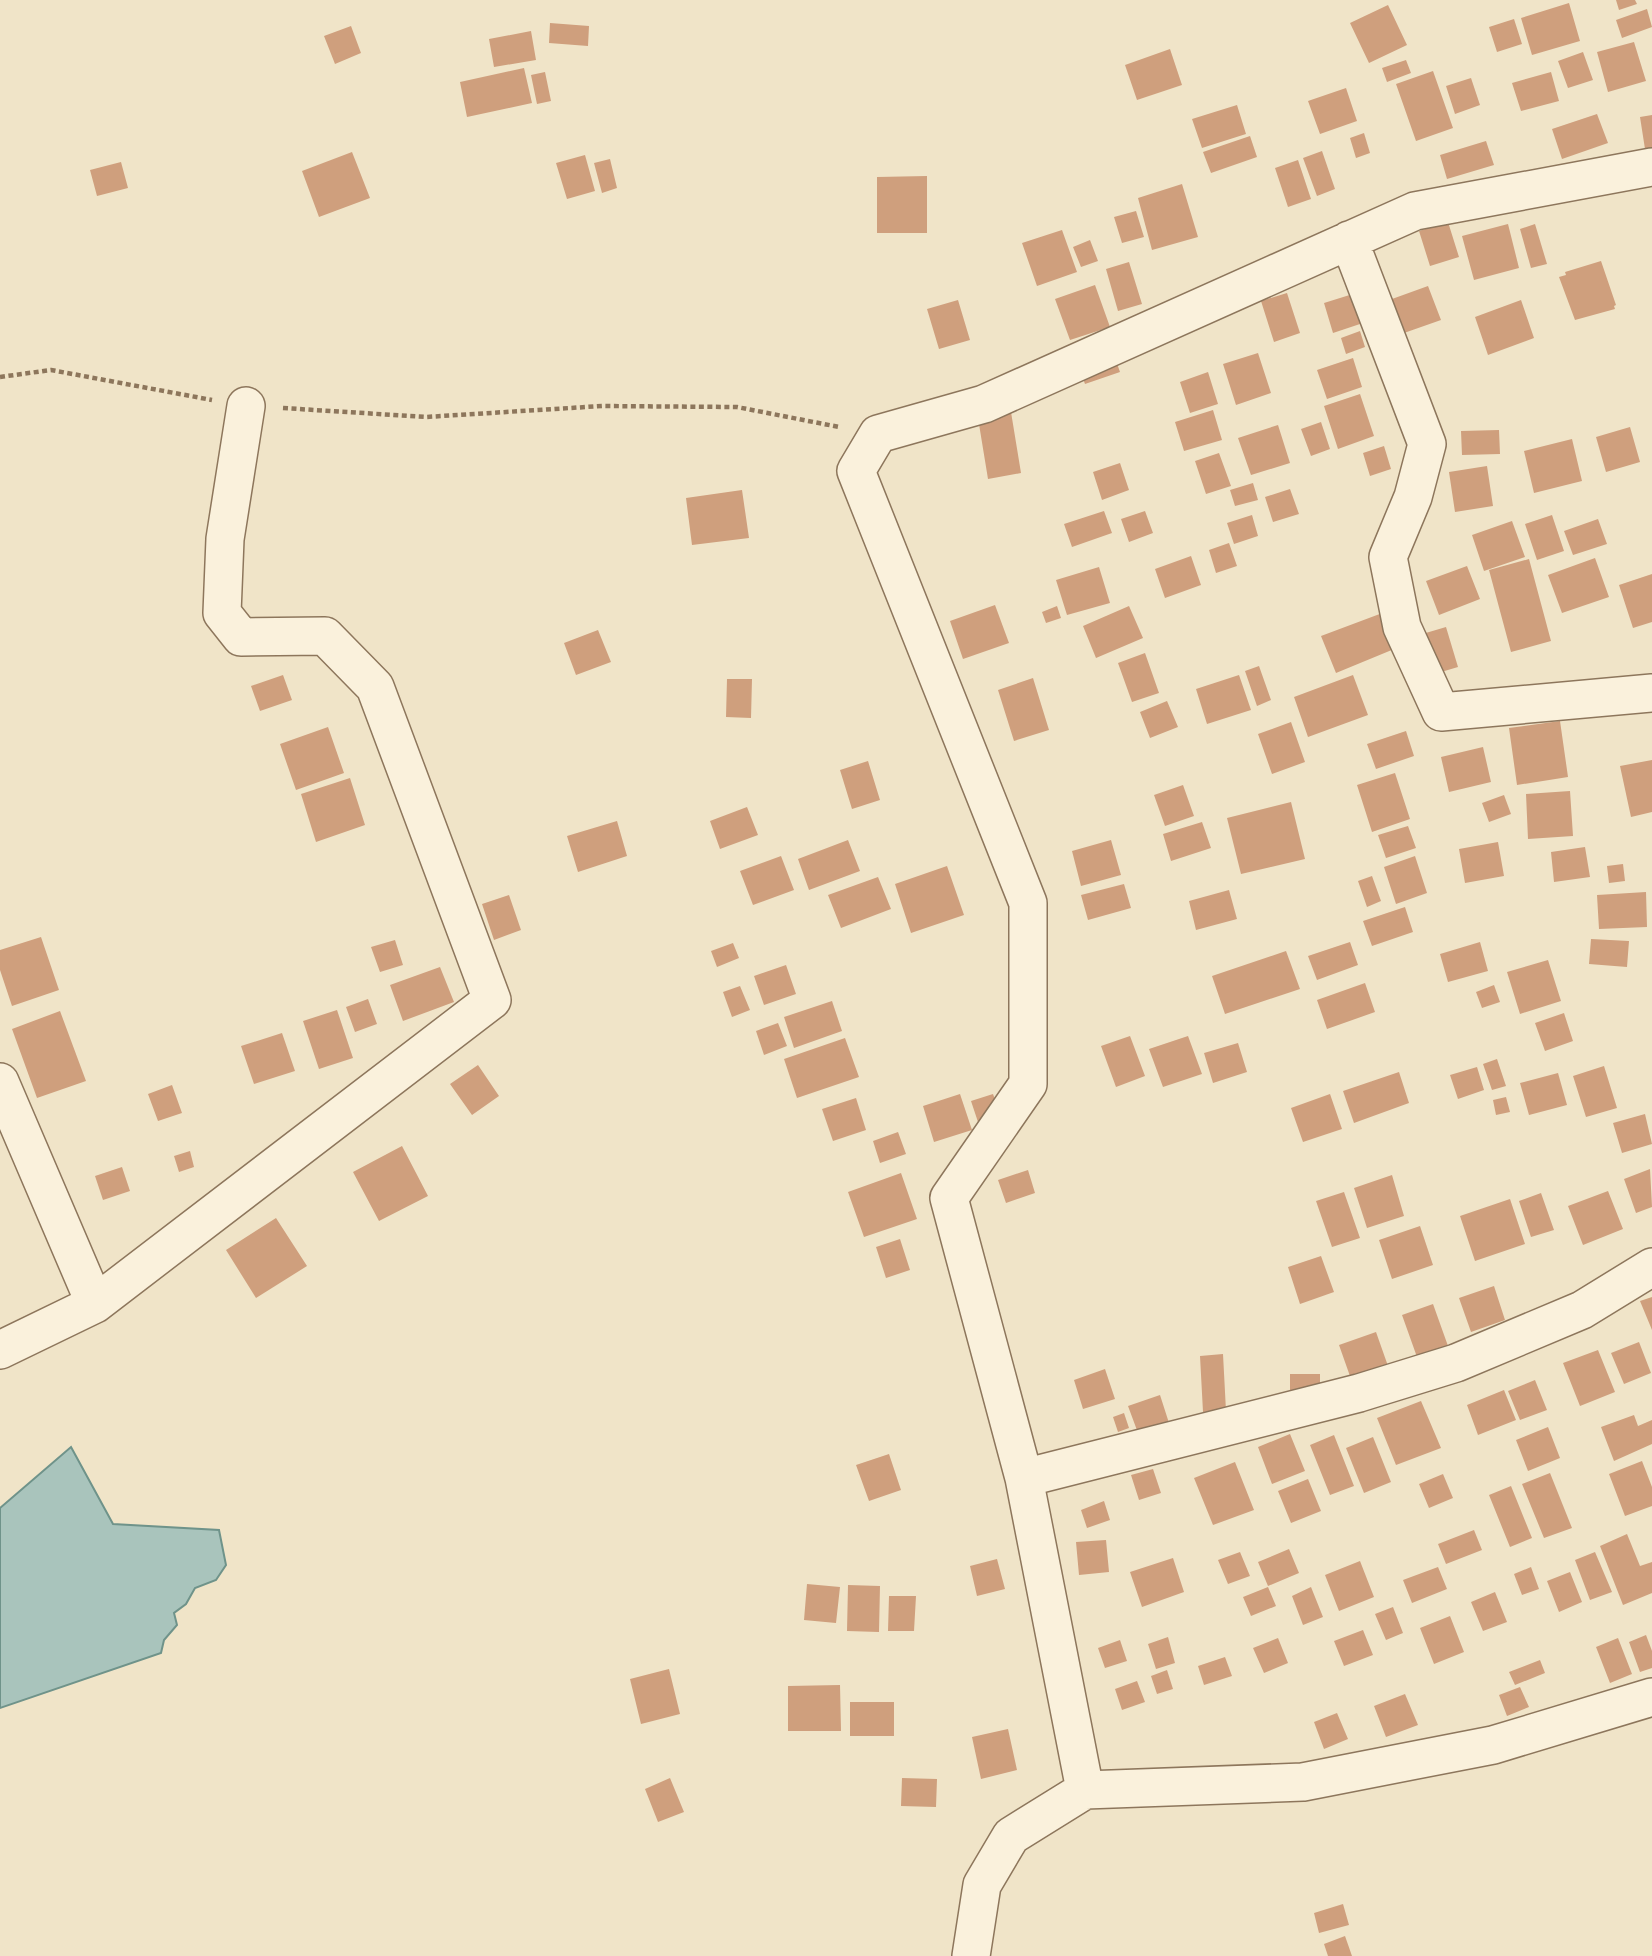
<svg xmlns="http://www.w3.org/2000/svg" width="1652" height="1956" viewBox="0 0 1652 1956" font-family="Merriweather,serif">
  <rect width="100%" height="100%" fill="#f0e4c8"/>
  <path fill="#a9c4bc" stroke="#6f938a" stroke-width="2" d="M71,1447l42,77 106,6 7,35 -10,15 -21,8 -9,16 -12,9 3,12 -13,15 -3,13 -161,55v-200z"/>
  <path fill="#cf9f7d" d="M1616,0h19l2,4 -18,6z
    M1569,3l11,38 -48,14 -11,-37z
    M1388,5l19,40 -38,18 -19,-40z
    M1647,9l5,18 -30,11 -6,-18z
    M1514,19l8,25 -25,8 -8,-25z
    M550,23l39,3 -1,20 -39,-3z
    M351,26l10,27 -26,11 -11,-28z
    M531,31l5,29 -42,7 -5,-28z
    M1634,42l12,39 -38,11 -11,-40z
    M1170,49l12,36 -45,15 -12,-35z
    M1583,52l10,28 -25,8 -10,-27z
    M1406,60l5,13 -24,9 -5,-14z
    M524,68l8,35 -65,14 -7,-35z
    M1433,71l20,57 -37,13 -20,-57z
    M545,72l6,29 -14,3 -6,-29z
    M1551,72l8,29 -38,10 -9,-28z
    M1471,78l9,27 -25,9 -9,-28z
    M1346,88l11,33 -37,13 -12,-33z
    M1237,105l9,29 -44,14 -10,-29z
    M1597,114l11,29 -46,16 -10,-30z
    M1652,115v33l-7,1 -5,-32z
    M1364,133l6,20 -14,5 -6,-20z
    M1250,136l7,21 -46,16 -8,-21z
    M1486,141l8,24 -47,14 -7,-24z
    M1322,151l13,38 -18,7 -14,-38z
    M352,152l18,46 -51,19 -17,-46z
    M585,155l10,36 -28,8 -11,-36z
    M610,159l7,29 -15,5 -8,-30z
    M1298,160l13,39 -23,8 -13,-39z
    M121,162l7,26 -31,8 -7,-26z
    M927,176v57h-50v-56z
    M1182,184l16,53 -46,13 -14,-52z
    M1136,211l8,26 -22,6 -8,-26z
    M1448,222l11,35 -29,9 -11,-35z
    M1508,224l11,44 -45,12 -12,-44z
    M1535,224l12,40 -16,4 -11,-39z
    M1062,230l15,42 -40,14 -15,-43z
    M1090,240l8,21 -17,6 -8,-20z
    M1601,261l15,44 -2,1 1,3 -40,11 -16,-43 7,-2 -1,-3z
    M1129,262l13,42 -24,7 -12,-42z
    M1095,285l15,42 -40,13 -15,-41z
    M1428,286l13,34 -37,13 -12,-34z
    M1287,293l13,40 -26,9 -13,-41z
    M1356,293l10,29 -33,11 -9,-30z
    M958,300l12,40 -31,9 -12,-40z
    M1521,300l13,38 -46,17 -13,-38z
    M1360,331l5,16 -19,7 -5,-16z
    M1258,353l13,40 -35,12 -13,-41z
    M1114,355l6,17 -35,12 -6,-16z
    M1353,358l9,29 -35,12 -10,-29z
    M1208,372l10,32 -28,9 -10,-31z
    M1360,394l14,42 -36,13 -14,-43z
    M1213,410l9,30 -38,11 -9,-29z
    M1011,412l10,61 -33,6 -10,-61z
    M1321,422l9,27 -19,7 -10,-27z
    M1278,425l12,38 -39,12 -13,-37z
    M1630,427l10,35 -34,10 -10,-35z
    M1499,430l1,24 -38,1 -1,-24z
    M1572,439l10,42 -48,12 -10,-42z
    M1384,446l7,23 -21,7 -7,-23z
    M1219,453l12,33 -25,8 -11,-33z
    M1120,463l9,27 -27,10 -9,-28z
    M1487,466l6,40 -38,6 -6,-40z
    M1253,483l5,17 -23,6 -5,-16z
    M1290,489l9,25 -26,8 -8,-25z
    M742,490l7,48 -57,7 -6,-47z
    M1104,511l8,22 -40,14 -8,-23z
    M1145,511l8,22 -24,9 -8,-23z
    M1252,515l6,21 -24,8 -7,-21z
    M1552,515l12,36 -27,9 -12,-36z
    M1598,519l9,25 -34,11 -9,-24z
    M1512,521l13,36 -41,14 -12,-36z
    M1229,543l8,23 -21,7 -7,-23z
    M1191,556l10,29 -36,13 -10,-29z
    M1595,558l14,39 -47,16 -14,-38z
    M1529,559l22,82 -40,11 -22,-82z
    M1467,566l13,33 -41,16 -13,-34z
    M1099,567l11,36 -43,12 -11,-35z
    M1652,574v48l-19,6 -14,-43z
    M995,605l14,38 -46,16 -13,-38z
    M1057,606l4,12 -15,5 -4,-11z
    M1129,606l14,32 -47,20 -13,-32z
    M1385,612l14,35 -63,26 -15,-37z
    M1446,627l12,40 -27,8 -12,-40z
    M598,630l13,32 -35,13 -12,-32z
    M1145,653l14,40 -27,9 -14,-39z
    M1259,666l12,34 -14,6 -12,-35z
    M283,675l9,25 -32,11 -9,-25z
    M1239,675l12,35 -44,14 -11,-35z
    M1353,675l15,40 -60,22 -14,-40z
    M1033,678l16,52 -35,11 -16,-51z
    M727,679h25l-1,39 -25,-1z
    M1167,701l11,26 -28,11 -10,-26z
    M1560,721l8,56 -51,8 -8,-57z
    M1291,722l14,40 -33,12 -14,-40z
    M328,727l16,46 -48,17 -16,-46z
    M1406,731l8,25 -38,13 -9,-25z
    M1483,747l8,35 -42,10 -8,-35z
    M1652,760v52l-21,5 -11,-51z
    M868,761l12,39 -28,9 -12,-39z
    M1395,773l15,46 -38,13 -15,-47z
    M350,778l15,47 -49,17 -15,-48z
    M1183,785l11,31 -29,10 -11,-31z
    M1570,791l3,45 -45,3 -2,-45z
    M1504,795l7,19 -22,8 -7,-19z
    M1291,802l14,57 -64,15 -14,-56z
    M747,807l11,28 -38,14 -10,-28z
    M617,821l10,35 -49,16 -11,-36z
    M1202,822l9,26 -40,13 -8,-27z
    M1408,826l8,22 -30,10 -8,-23z
    M848,840l12,31 -51,19 -11,-31z
    M1111,840l10,35 -40,11 -9,-35z
    M1498,842l6,34 -39,7 -6,-34z
    M1585,847l5,30 -36,5 -3,-30z
    M781,856l13,34 -41,15 -13,-34z
    M1415,856l12,37 -31,11 -12,-37z
    M1623,864l2,17 -16,2 -2,-17z
    M947,866l17,49 -53,18 -16,-49z
    M1372,876l9,25 -14,6 -9,-26z
    M878,877l13,32 -50,19 -13,-33z
    M1124,884l7,24 -43,12 -7,-25z
    M1229,890l8,29 -41,11 -7,-29z
    M1646,892l1,35 -48,2 -2,-34z
    M509,895l12,35 -27,10 -12,-36z
    M1405,907l8,25 -41,14 -9,-25z
    M41,937l18,53 -47,16 -12,-36v-20z
    M1591,939l38,2 -2,26 -38,-3z
    M395,940l8,25 -23,7 -9,-25z
    M1350,942l8,23 -41,15 -9,-24z
    M1480,942l8,29 -40,11 -8,-28z
    M733,943l6,15 -22,9 -6,-16z
    M1286,951l14,38 -75,25 -13,-38z
    M1548,960l13,41 -41,13 -13,-42z
    M786,965l10,29 -32,11 -10,-29z
    M440,967l14,35 -51,19 -13,-36z
    M1365,983l10,29 -48,17 -10,-29z
    M1494,985l6,17 -18,6 -6,-16z
    M740,986l10,24 -18,7 -9,-25z
    M368,999l9,25 -22,8 -9,-25z
    M832,1001l10,30 -48,17 -10,-31z
    M337,1010l16,48 -34,11 -16,-48z
    M60,1011l26,70 -49,17 -25,-69z
    M1564,1013l9,28 -28,10 -10,-28z
    M778,1023l9,23 -23,9 -8,-24z
    M282,1033l13,38 -41,13 -13,-38z
    M1130,1036l15,40 -29,11 -15,-41z
    M1188,1036l14,38 -39,13 -14,-38z
    M845,1038l14,39 -62,21 -13,-39z
    M1238,1043l9,29 -34,11 -9,-30z
    M1497,1059l9,27 -14,4 -9,-26z
    M478,1065l21,31 -27,19 -22,-31z
    M1604,1066l13,42 -31,9 -13,-41z
    M1477,1067l7,23 -26,9 -8,-24z
    M1399,1072l10,31 -55,20 -11,-32z
    M1558,1073l9,32 -38,10 -9,-32z
    M172,1085l10,28 -24,8 -10,-27z
    M960,1094l12,36 -38,12 -11,-36z
    M993,1094l7,20 -22,8 -7,-21z
    M1330,1094l12,35 -39,13 -12,-34z
    M1506,1097l4,15 -14,3 -3,-15z
    M856,1098l10,32 -33,11 -11,-32z
    M1645,1114l7,30 -30,9 -9,-30z
    M898,1132l8,22 -26,9 -7,-22z
    M402,1146l26,50 -49,25 -26,-49z
    M190,1151l4,16 -15,5 -5,-16z
    M122,1167l8,24 -27,9 -8,-24z
    M1650,1169l2,38 -16,6 -12,-34z
    M1028,1170l7,23 -29,10 -8,-23z
    M901,1173l16,46 -53,18 -16,-45z
    M1392,1175l12,41 -37,12 -13,-40z
    M1608,1191l15,38 -40,16 -15,-39z
    M1344,1192l16,46 -28,9 -16,-46z
    M1541,1193l13,37 -23,7 -12,-36z
    M1510,1199l15,45 -50,17 -15,-45z
    M276,1218l31,48 -51,32 -30,-48z
    M1420,1226l13,39 -41,14 -13,-39z
    M900,1239l10,31 -24,8 -10,-31z
    M1321,1256l13,36 -34,12 -12,-37z
    M1494,1286l11,34 -34,12 -12,-34z
    M1652,1297v33l-12,-29z
    M1433,1304l15,42 -31,11 -15,-42z
    M1376,1332l12,34 -37,13 -12,-34z
    M1639,1342l12,31 -27,11 -13,-31z
    M1598,1350l17,42 -35,14 -17,-43z
    M1223,1354l3,57 -23,1 -3,-56z
    M1105,1369l10,30 -32,10 -9,-29z
    M1290,1374h30v17h-30z
    M1535,1380l12,30 -27,10 -12,-29z
    M1504,1390l12,30 -38,15 -11,-30z
    M1160,1395l9,28 -31,10 -10,-27z
    M1421,1401l20,47 -45,17 -19,-47z
    M1124,1413l5,15 -11,4 -5,-15z
    M1634,1415l4,11 14,-6v24l-38,17 -13,-34z
    M1548,1427l12,31 -32,13 -12,-31z
    M1290,1434l15,37 -33,13 -14,-37z
    M1334,1435l20,51 -24,9 -20,-50z
    M1373,1437l18,45 -27,11 -18,-45z
    M889,1454l12,36 -32,11 -13,-36z
    M1642,1461l10,26v19l-27,10 -16,-42z
    M1235,1462l19,48 -41,15 -19,-47z
    M1153,1469l8,24 -22,7 -8,-25z
    M1550,1473l22,55 -28,10 -22,-54z
    M1443,1474l10,24 -24,10 -10,-24z
    M1308,1479l13,32 -30,12 -13,-32z
    M1511,1486l21,52 -22,9 -21,-52z
    M1104,1501l6,19 -23,8 -6,-18z
    M1474,1530l8,20 -36,14 -8,-20z
    M1627,1534l13,32 12,-4v31l-29,12 -23,-59z
    M1106,1540l3,32 -30,3 -3,-33z
    M1289,1549l10,24 -31,13 -10,-24z
    M1240,1552l10,24 -22,8 -10,-24z
    M1595,1552l17,40 -22,8 -15,-40z
    M1173,1558l11,34 -42,15 -12,-35z
    M997,1559l8,30 -28,7 -7,-30z
    M1360,1561l14,36 -35,14 -14,-36z
    M1438,1567l9,22 -35,14 -9,-23z
    M1531,1567l8,22 -17,6 -8,-21z
    M1570,1572l12,30 -23,10 -12,-31z
    M807,1584l33,3 -4,36 -32,-3z
    M848,1585l32,1 -1,46 -32,-1z
    M1268,1587l8,19 -25,10 -8,-19z
    M1311,1587l12,30 -20,8 -11,-29z
    M1495,1592l12,30 -24,9 -12,-29z
    M889,1596h27l-2,35h-26z
    M1393,1607l10,26 -17,7 -11,-26z
    M1450,1616l14,36 -30,12 -14,-36z
    M1363,1630l10,25 -29,11 -10,-25z
    M1646,1635l6,16v17l-12,4 -11,-30z
    M1168,1637l7,26 -19,6 -8,-25z
    M1278,1638l10,25 -24,10 -11,-25z
    M1618,1638l14,36 -22,9 -14,-36z
    M1120,1640l7,21 -22,7 -7,-20z
    M1225,1657l7,19 -28,9 -6,-19z
    M1540,1660l5,13 -30,12 -6,-13z
    M669,1669l11,45 -39,10 -11,-45z
    M1167,1670l6,19 -16,5 -6,-18z
    M1137,1681l8,21 -23,8 -7,-21z
    M840,1685l1,46h-53v-45z
    M1520,1687l9,20 -22,9 -8,-21z
    M1405,1694l13,31 -32,12 -12,-31z
    M850,1702h44v34h-44z
    M1337,1713l11,26 -24,10 -10,-27z
    M1008,1729l9,41 -36,9 -9,-42z
    M670,1778l14,34 -26,10 -13,-33z
    M902,1778l35,1 -1,28 -35,-1z
    M1343,1904l6,21 -30,8 -5,-20z
    M1345,1936l7,20h-24l-4,-12z"/>
  <g fill="none" stroke-linecap="round" stroke-linejoin="round">
    <g stroke="#8d765c" stroke-width="40">
      <path id="minor" d="M1349,240l78,204 -14,53 -25,60 14,70 39,85 211,-19
        M0,1082l95,222
        M0,1350l95,-46 397,-304 -117,-313 -50,-51 -84,1 -19,-24 3,-74 21,-133
        M1024,1478l335,-85 97,-30 126,-53 70,-43
        M1085,1790l-61,-312 -75,-280 79,-114v-181l-172,-432 22,-37 106,-30 431,-193 237,-44
        M971,1956l11,-71 29,-49 74,-46 218,-8 190,-37 159,-48"/>
    </g>
    <path stroke="#8d765c" stroke-width="4.5" stroke-dasharray="5 3.5" stroke-linecap="butt" d="M0,377l51,-7 161,30
      M283,408l143,9 176,-11 135,1 102,20"/>
    <use href="#minor" stroke="#faf1dc" stroke-width="37"/>
  </g>
</svg>
